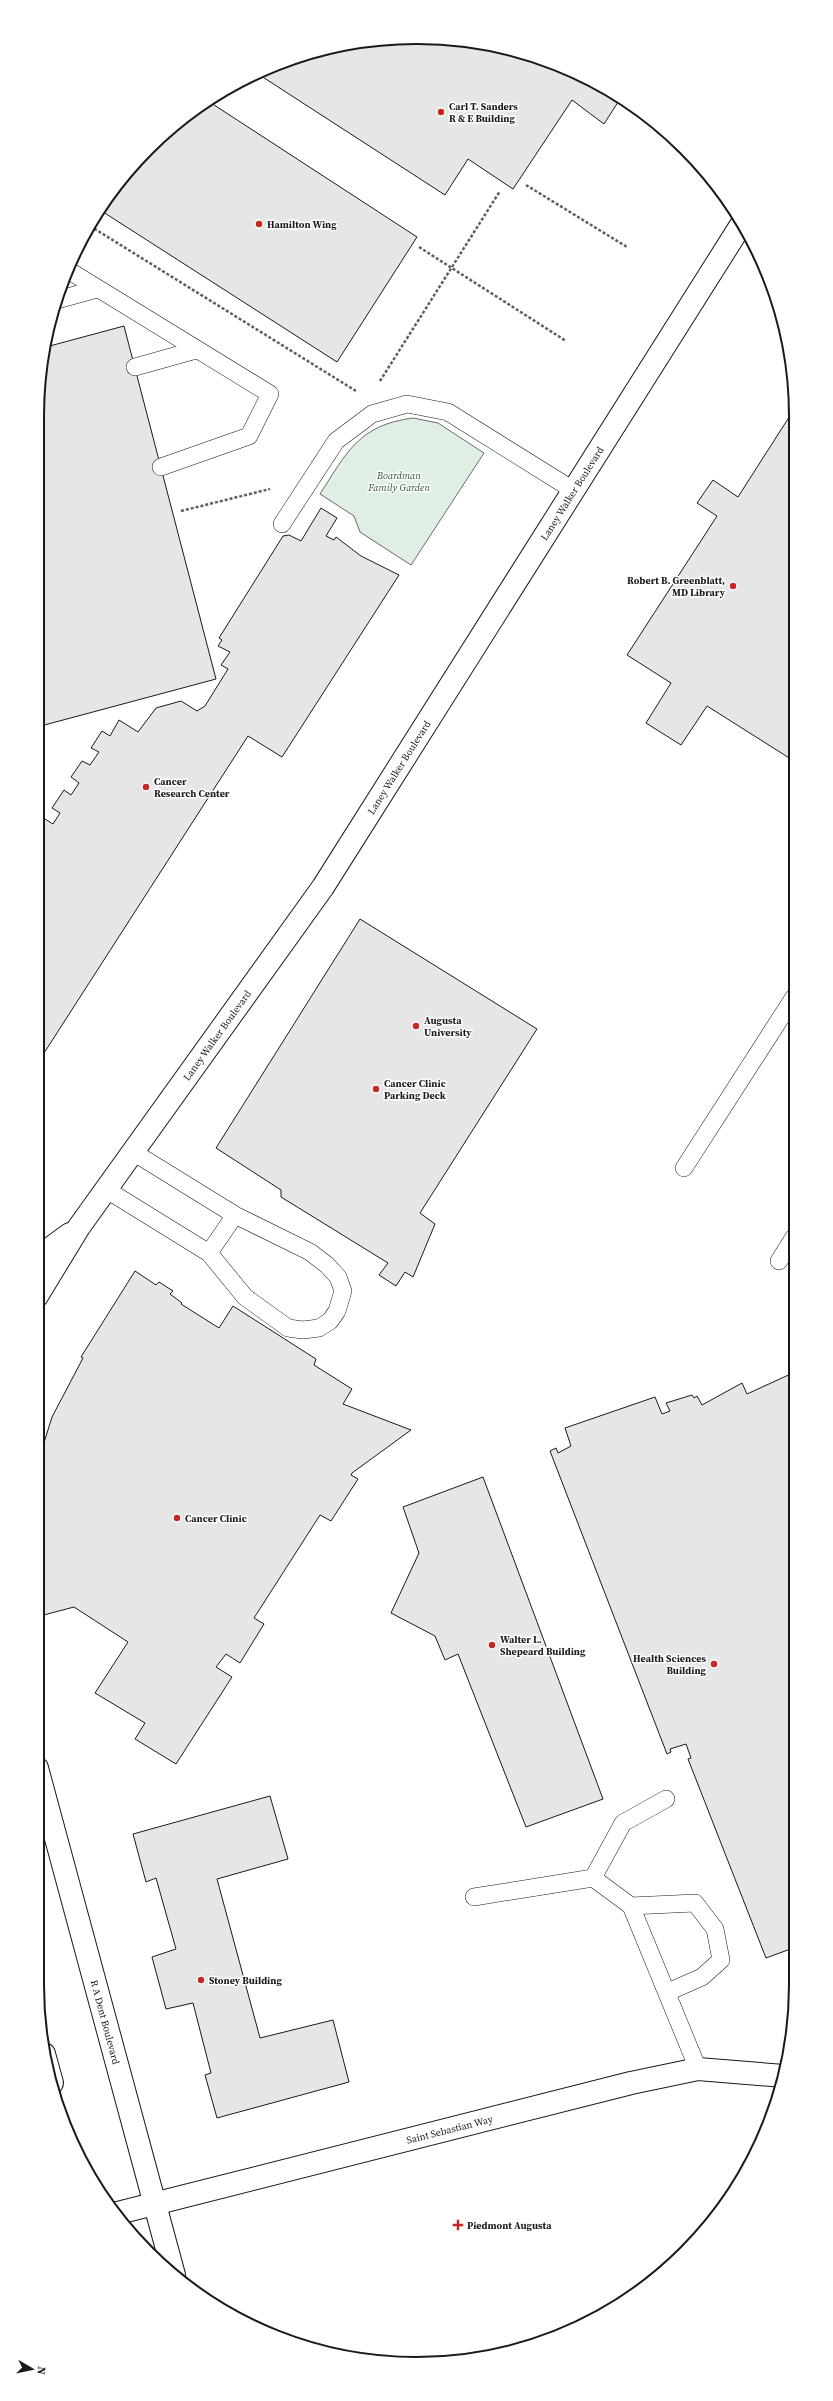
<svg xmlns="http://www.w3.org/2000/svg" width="833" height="2401" viewBox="0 0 833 2401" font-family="'Source Serif 4',serif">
  <rect width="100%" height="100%" fill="#fff"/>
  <path fill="#e0efe3" stroke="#6a6a6a" d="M413,418l25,5 46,30 -73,112 -51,-33 -6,-16 -34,-22c27,-42 39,-69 93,-76z"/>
  <path fill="#e6e6e6" stroke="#1a1a1a" d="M441,38l73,12 92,38 14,11 -16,25 -32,-24 -59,89 -45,-30 -23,36 -187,-121 36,-17 73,-17z
    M208,101l209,136 -80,125 -237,-152 15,-24 51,-55z
    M124,326l92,353 -179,48v-311l9,-69z
    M793,411l1,350 -87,-55 -26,39 -35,-22 25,-40 -44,-28 90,-139 -20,-13 16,-23 25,17z
    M321,508l16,10 -11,18 8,4 2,-3 25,19 38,19 -117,182 -34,-21 -211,328v-215l3,-5 -3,-2v-9l8,-14 8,5 7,-11 -8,-5 12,-18 7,5 8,-12 -8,-6 11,-16 8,4 9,-13 -8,-4 11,-17 8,5 9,-16 19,12 18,-24 25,-7 16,10 8,-5 23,-37 -7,-4 9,-13 -12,-6 4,-6 -3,-2 64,-102 6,-1 12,6z
    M360,919l177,110 -117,184 15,11 -22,53 -8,-5 -9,14 -17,-11 9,-12 -107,-66v-7l-65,-42z
    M135,1271l21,14 3,-3 14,9 -3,3 12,9 -1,1 38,24 14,-22 83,53 -2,6 38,24 -9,15 68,26 -59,43 -1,2 7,4 -27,42 -11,-6 -66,103 10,6 -24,39 -14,-9 -10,13 16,10 -56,87 -41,-25 10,-16 -50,-30 33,-51 -54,-35 -34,9 -3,-17v-130l5,-20 10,-32 31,-59 -2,-1z
    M795,1372l1,575 -30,11 -78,-199 3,-1 -5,-14 -16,5 1,3 -4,2 -117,-303 6,-3 2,5 13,-7 -6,-18 90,-31 7,17 8,-3 -4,-8 26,-8 2,3 3,-2 5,9 40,-22 5,11z
    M483,1477l120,322 -77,28 -68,-173 -13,6 -10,-24 -44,-23 28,-60 -16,-46z
    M270,1796l18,63 -71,20 43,159 73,-18 16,62 -132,36 -12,-43 6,-2 -18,-70 -27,6 -14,-52 24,-8 -20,-71 -10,4 -13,-48z"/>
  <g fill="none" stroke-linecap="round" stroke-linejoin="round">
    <g stroke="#1a1a1a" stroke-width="18">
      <path id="service" d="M68,270l202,124 -21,42 -88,31
        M57,300l40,-11
        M135,367l61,-17
        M282,524l54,-83 36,-27 35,-10 41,8 125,78
        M684,1168l110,-171
        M107,1190l102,63 36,44 43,31 15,2 16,-2 11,-7 7,-10 6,-20 -5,-14 -11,-12 -17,-13 -75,-37 -102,-63
        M209,1253l26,-38
        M779,1261l15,-24
        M593,1878l30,-55 43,-24
        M474,1897l119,-19 38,28 67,163
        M631,1906l64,-3 20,26 6,31 -19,17 -34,15"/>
    </g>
    <g stroke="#1a1a1a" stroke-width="24">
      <g id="minor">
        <path d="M37,1258l33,-24"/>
        <path id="s1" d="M37,1296l42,-69 244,-340 418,-662"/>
        <path id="s2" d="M118,2213l513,-130 67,-14 86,7"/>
      </g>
    </g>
    <g stroke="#1a1a1a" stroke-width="24">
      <g id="secondary">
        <path id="s3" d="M37,1768l137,507"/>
        <path d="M44,2054l8,29"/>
      </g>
    </g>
    <path stroke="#5f5f5f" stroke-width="2.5" stroke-dasharray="3 2" stroke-linecap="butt" d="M526,185l101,62
      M90,226l266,165
      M419,247l147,94
      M380,381l120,-190
      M181,511l89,-22"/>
    <use href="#service" stroke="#fff" stroke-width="17"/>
    <use href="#minor" stroke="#fff" stroke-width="22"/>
    <use href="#secondary" stroke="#fff" stroke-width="22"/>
  </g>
  <g fill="#c62828" stroke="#fff" stroke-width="1.5">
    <circle cx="441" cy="112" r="4"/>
    <circle cx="259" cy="224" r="4"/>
    <circle cx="733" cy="586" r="4"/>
    <circle cx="146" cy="787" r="4"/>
    <circle cx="416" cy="1026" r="4"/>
    <circle cx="376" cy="1089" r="4"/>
    <circle cx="177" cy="1518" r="4"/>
    <circle cx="492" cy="1645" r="4"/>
    <circle cx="714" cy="1664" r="4"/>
    <circle cx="201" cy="1980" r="4"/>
    <path d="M456 2219h4v4h4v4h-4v4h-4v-4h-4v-4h4z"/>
  </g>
  <g text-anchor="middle" stroke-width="3" stroke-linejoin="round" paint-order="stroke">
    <g font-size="10" font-weight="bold" fill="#1a1a1a" stroke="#fff" text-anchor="start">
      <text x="449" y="110">Carl T. Sanders<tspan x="449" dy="12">R &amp; E Building</tspan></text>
      <text x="267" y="228">Hamilton Wing</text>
      <text x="725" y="584" text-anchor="end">Robert B. Greenblatt,<tspan x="725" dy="12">MD Library</tspan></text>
      <text x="154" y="785">Cancer<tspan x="154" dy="12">Research Center</tspan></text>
      <text x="424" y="1024">Augusta<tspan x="424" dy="12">University</tspan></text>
      <text x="384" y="1087">Cancer Clinic<tspan x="384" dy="12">Parking Deck</tspan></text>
      <text x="185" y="1522">Cancer Clinic</text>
      <text x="500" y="1643">Walter L.<tspan x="500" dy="12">Shepeard Building</tspan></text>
      <text x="706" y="1662" text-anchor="end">Health Sciences<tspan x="706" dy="12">Building</tspan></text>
      <text x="209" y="1984">Stoney Building</text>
      <text x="467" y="2229">Piedmont Augusta</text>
    </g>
    <g font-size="10" font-style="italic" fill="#2b5a34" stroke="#fff">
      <text x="399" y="479">Boardman<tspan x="399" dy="12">Family Garden</tspan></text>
    </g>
    <g font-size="10" fill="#1a1a1a" stroke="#fff">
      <text dy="4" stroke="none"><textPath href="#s1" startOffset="965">Laney Walker Boulevard</textPath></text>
      <text dy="4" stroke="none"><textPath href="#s1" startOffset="641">Laney Walker Boulevard</textPath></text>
      <text dy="4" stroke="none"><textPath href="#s1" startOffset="317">Laney Walker Boulevard</textPath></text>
      <text dy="4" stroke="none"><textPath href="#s3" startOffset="263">R A Dent Boulevard</textPath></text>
      <text dy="4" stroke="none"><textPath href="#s2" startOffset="342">Saint Sebastian Way</textPath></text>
    </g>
  </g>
  <path d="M0 0H833V2401H0ZM416 44H417A372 372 0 0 1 789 416V1985A372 372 0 0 1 417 2357H416A372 372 0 0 1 44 1985V416A372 372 0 0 1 416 44Z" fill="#fff" fill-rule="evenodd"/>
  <path fill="none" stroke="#1a1a1a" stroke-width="2" d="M416 44H417A372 372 0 0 1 789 416V1985A372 372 0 0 1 417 2357H416A372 372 0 0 1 44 1985V416A372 372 0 0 1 416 44Z"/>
  <g transform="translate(32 2369) rotate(99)" stroke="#ffffff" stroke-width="3" paint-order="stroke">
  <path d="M0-3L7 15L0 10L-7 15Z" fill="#1a1a1a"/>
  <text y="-6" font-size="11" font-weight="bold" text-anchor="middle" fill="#1a1a1a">N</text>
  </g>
</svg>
